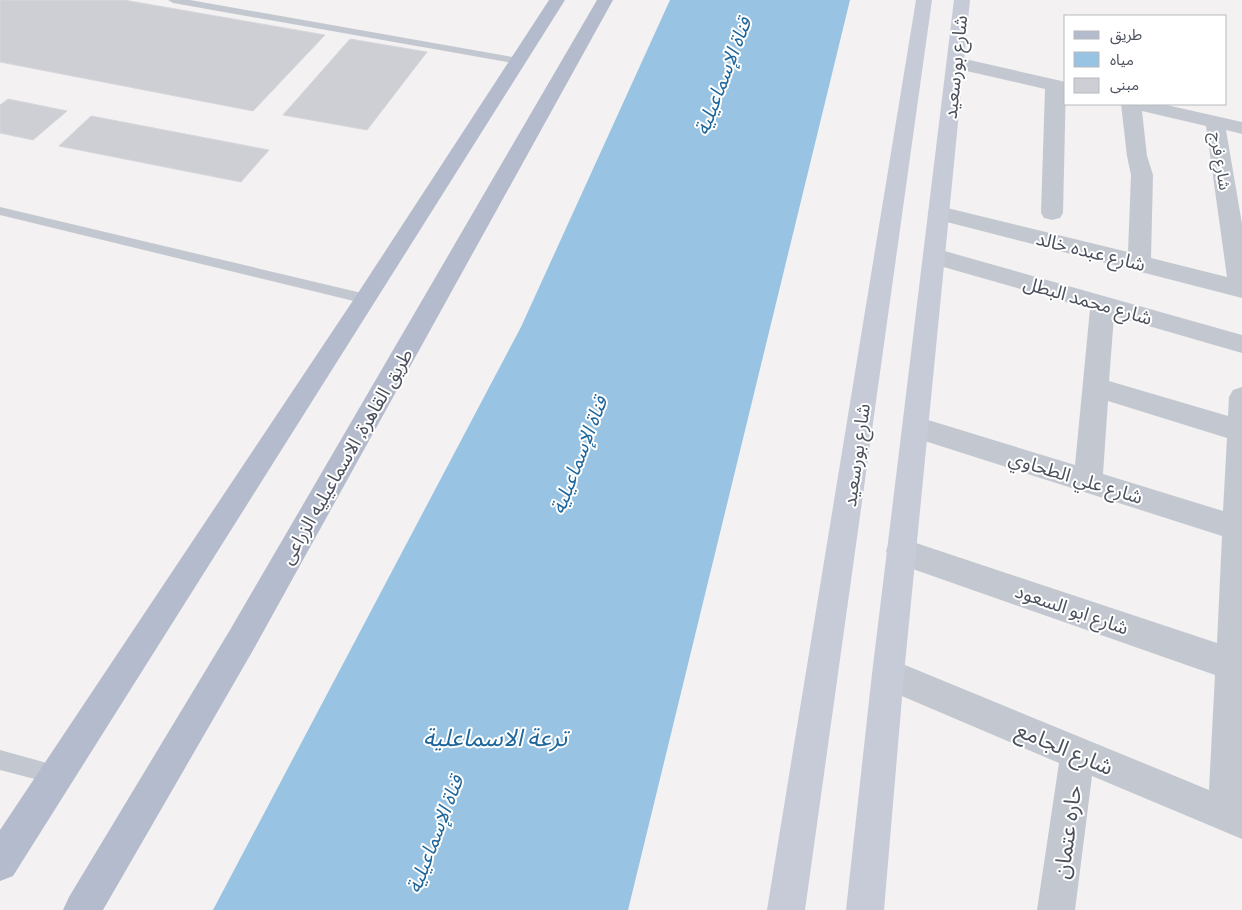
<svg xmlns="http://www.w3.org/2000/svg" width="1242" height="910" viewBox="0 0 1242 910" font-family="Karla,'Noto Sans Arabic',sans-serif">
  <rect width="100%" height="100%" fill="#f3f1f1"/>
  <path fill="#98c3e2" d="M670,0h180l-222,910h-415l308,-583z"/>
  <path fill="#cecfd4" stroke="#d6d6db" d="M0,0h124l201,35 -72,76 -253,-49z
    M350,39l77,13 -60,78 -84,-15z
    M8,99l59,12 -34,29 -33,-7v-28z
    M91,116l178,34 -28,32 -182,-36z"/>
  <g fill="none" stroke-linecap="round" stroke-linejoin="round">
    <path fill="#c3c8d0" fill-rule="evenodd" d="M168,0h22l328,58 5,3 -5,3 -345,-61z
      M0,207l366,87 7,5 -7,5 -366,-89z
      M0,750l65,18 3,7 -3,7 -7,3 -58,-15z"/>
    <path fill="#c3c8d0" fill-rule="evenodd" d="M956,57l110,25 -3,131 -3,5 -8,2 -8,-2 -3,-5 4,-124 -96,-22 -2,-4 2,-4z
      M1121,104h41l80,18v12l-16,-4 16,94v74l-303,-78 -8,-2 -3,-5 3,-5 8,-2 189,46 3,-77 -4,-19zM1142,111l64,15 21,151 -76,-19 2,-83 -6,-19z
      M934,248l308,87v18l-128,-37 -5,65 119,35 1,-19 4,-7 9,-3v452l-150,-63 -17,134h-38l22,-147 -183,-78 -4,-11 4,-11 12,-5 321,132 6,-115 -325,-114 -4,-10 4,-10 11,-3 316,105 5,-107 -316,-101 -4,-8 4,-8 9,-3 160,49 15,-156 -164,-47 -3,-6 3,-6zM1108,401l119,37 -4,73 -120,-37z"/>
    <path fill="#c6cbd7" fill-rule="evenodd" d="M916,0h16l-127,910h-38z
      M954,0h16l-66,674 -20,236h-38l26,-236z"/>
    <path fill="#b4bbcc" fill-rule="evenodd" d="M549,0h16l-552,876 -13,5v-51l358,-537z
      M597,0h16l-361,652 -149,258h-40l6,-13 161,-267z"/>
  </g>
  <g text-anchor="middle" stroke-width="4" stroke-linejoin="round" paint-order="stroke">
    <g font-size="16" fill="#4b505c" stroke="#fff">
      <text transform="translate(1221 161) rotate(81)" y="6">شارع فرج</text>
    </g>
    <g font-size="19" fill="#4b505c" stroke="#fff">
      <text transform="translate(955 67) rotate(-84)" y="7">شارع بورسعيد</text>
      <text transform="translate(1091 251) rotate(14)" y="7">شارع عبده خالد</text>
      <text transform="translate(1088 300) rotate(16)" y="7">شارع محمد البطل</text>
      <text transform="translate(856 455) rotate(-82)" y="7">شارع بورسعيد</text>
      <text transform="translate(346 456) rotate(-60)" y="7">طريق القاهرة, الاسماعيليه الزراعى</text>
      <text transform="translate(1076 477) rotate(17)" y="7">شارع علي الطحاوي</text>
      <text transform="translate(1072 609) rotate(19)" y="7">شارع ابو السعود</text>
    </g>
    <g font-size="20" font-style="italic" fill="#1f669b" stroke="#fff">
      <text transform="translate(723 76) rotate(-69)" y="7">قناة الإسماعيلية</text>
      <text transform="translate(579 455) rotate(-69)" y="7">قناة الإسماعيلية</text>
      <text transform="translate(435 834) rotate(-69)" y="7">قناة الإسماعيلية</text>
    </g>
    <g font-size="22" fill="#4b505c" stroke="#fff">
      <text transform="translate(1065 748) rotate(23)" y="8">شارع الجامع</text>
      <text transform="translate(1067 832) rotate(-82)" y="8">حاره عتمان</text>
    </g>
    <g font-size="24" font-style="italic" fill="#1f669b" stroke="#fff">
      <text x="495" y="746">ترعة الاسماعلية</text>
    </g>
  </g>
  <rect x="1064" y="15" width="162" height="90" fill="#ffffff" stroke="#b7b9be"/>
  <rect x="1074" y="31" width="25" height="8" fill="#b4bbcc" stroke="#b7b9be"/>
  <text x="1110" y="40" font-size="15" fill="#4b505c">طريق</text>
  <rect x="1074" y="52" width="25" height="15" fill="#98c3e2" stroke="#b7b9be"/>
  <text x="1110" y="65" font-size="15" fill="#4b505c">مياه</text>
  <rect x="1074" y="78" width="25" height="15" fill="#cecfd4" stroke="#b7b9be"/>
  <text x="1110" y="90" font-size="15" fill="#4b505c">مبنى</text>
</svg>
